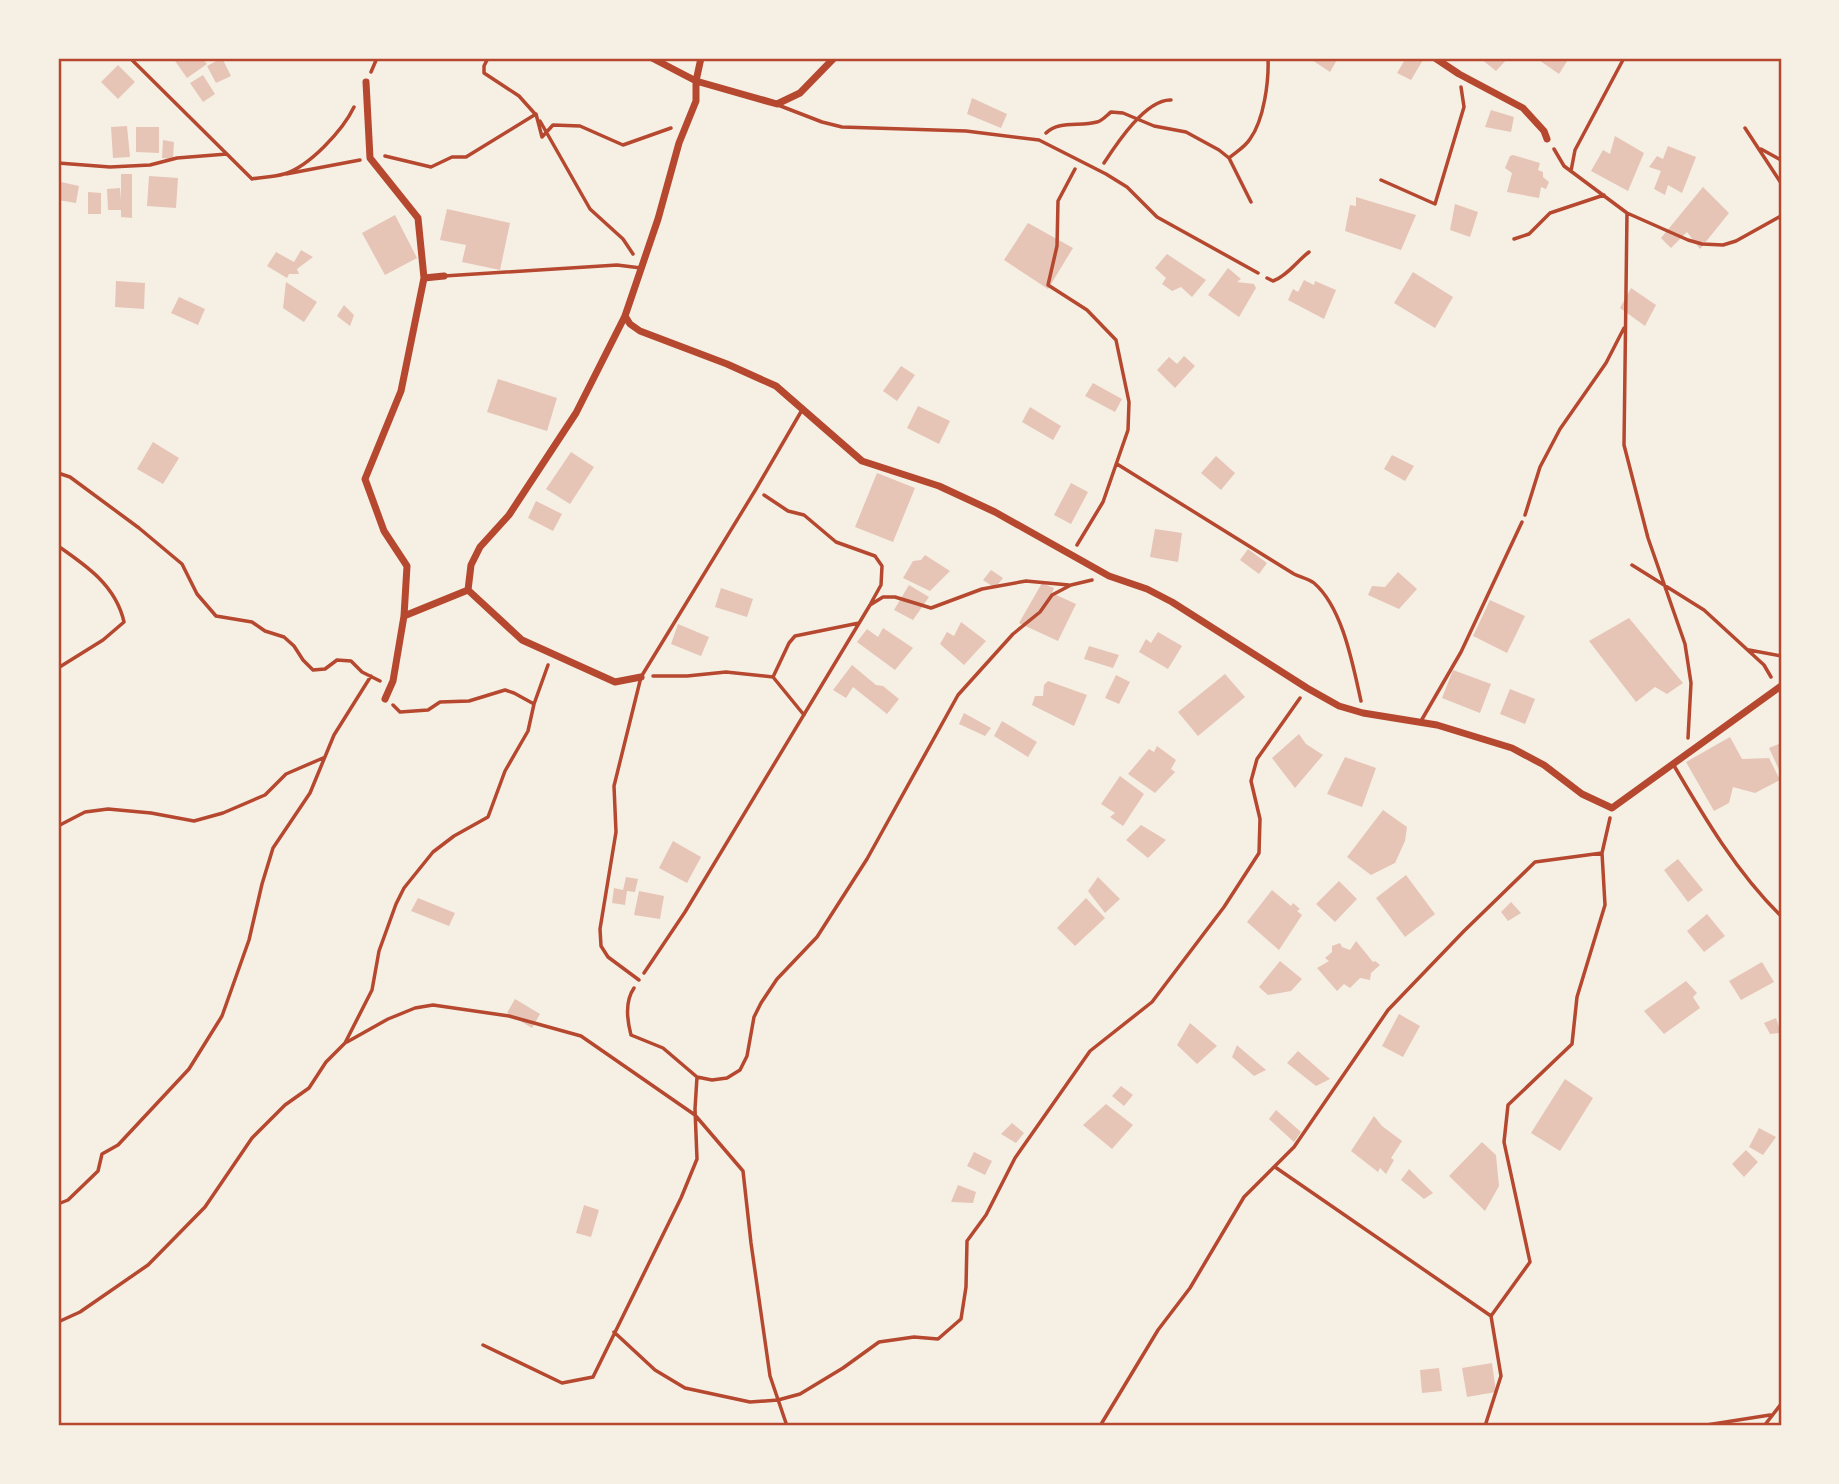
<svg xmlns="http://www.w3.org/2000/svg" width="1839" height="1484" viewBox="0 0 1839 1484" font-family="'Asap Condensed',sans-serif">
  <rect width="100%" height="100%" fill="#f6efe4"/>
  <path fill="#e6c5b7" d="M173,58h29l5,6 -20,14z
    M222,58l9,18 -15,7 -9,-17z
    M1309,58h29l-8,14z
    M1406,58l17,2 -12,20 -14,-7z
    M1480,58h28l-12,13z
    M1536,58h33l-10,16z
    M118,65l17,17 -17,17 -17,-17z
    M203,75l12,19 -12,8 -13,-19z
    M972,98l35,16 -6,14 -34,-14z
    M1491,110l23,7 -3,15 -26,-5z
    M127,126l3,31 -17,1 -2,-31z
    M136,127h23v26l-23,-1z
    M1615,136l29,17 -16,38 -37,-20 12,-21 7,4z
    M163,140l11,2 -1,17 -11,-1z
    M1668,146l28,11 -14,36 -14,-8 -3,10 -11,-6 7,-18 -12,-4 8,-11 6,3z
    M1513,155l27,8 -2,7 5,2v5l6,5 -3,7 -5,-2 -2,11 -32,-6 5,-19 -7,-5 5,-12z
    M121,174h11v44l-11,-1v-7h-13l-1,-21 13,-1 1,12z
    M149,176l29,2 -2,30 -29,-2z
    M61,182l18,4 -3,17 -18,-3z
    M1703,187l26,26 -29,36 -13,-17 -16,16 -10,-10z
    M88,192l13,1v21h-13z
    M1356,197l60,18 -15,35 -56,-19 5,-26 6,1z
    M1455,204l23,8 -8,25 -20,-7z
    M447,209l63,14 -10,47 -38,-8 4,-17 -26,-5z
    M395,215l22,43 -32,17 -23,-42z
    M1028,223l45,25 -25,41 -44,-29z
    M301,250l12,7 -16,12 2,5h-10l-2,4 -20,-12 9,-14 18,10z
    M1167,254l39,26 -14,17 -11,-10 -9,4 -10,-7 4,-6 -11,-10z
    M1228,268l13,11 -4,3 17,2 2,4 -17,29 -31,-22z
    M1413,272l40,25 -18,31 -41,-25z
    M1304,280l10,5 1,-4 21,9 -12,29 -36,-19 5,-11 5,3z
    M116,281l29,2 -1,26 -29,-2z
    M286,282l31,20 -13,20 -21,-14z
    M1631,288l25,17 -11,21 -25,-18z
    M179,297l26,12 -7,16 -27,-12z
    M344,305l10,10 -4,11 -13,-10z
    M1184,356l11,10 -20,22 -18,-18 12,-13 8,7z
    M901,366l14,9 -18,26 -14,-10z
    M498,379l59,19 -10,33 -60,-19z
    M1093,383l29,16 -7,13 -30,-16z
    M918,406l32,15 -11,23 -32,-16z
    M1030,407l31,19 -8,14 -31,-18z
    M153,442l26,16 -16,26 -26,-15z
    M571,452l23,15 -24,37 -24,-15z
    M1392,455l22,11 -9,15 -21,-12z
    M1216,456l19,17 -14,17 -20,-17z
    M877,473l38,15 -22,54 -38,-15z
    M1071,483l17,9 -17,32 -17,-9z
    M536,501l26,13 -9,17 -25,-13z
    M1155,529l27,4 -4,29 -28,-5z
    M1248,549l19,14 -8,11 -19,-14z
    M925,555l25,16 -20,20 -27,-13 10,-17 8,-1z
    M991,570l12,8 -8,10 -12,-8z
    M1398,572l19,17 -18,20 -31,-14 4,-9 13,1z
    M1042,583l12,5 -2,5 24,11 -18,37 -39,-18z
    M909,585l20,12 -16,23 -19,-10z
    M721,588l32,11 -6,18 -32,-10z
    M1490,600l35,16 -18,37 -34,-17z
    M1629,618l54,65 -16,11 -12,-7 -19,15 -47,-61z
    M961,622l25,19 -22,24 -24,-21 7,-12 7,4z
    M678,624l31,13 -8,19 -30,-12z
    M883,628l30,20 -18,22 -38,-28 10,-13 11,8z
    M1158,632l24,14 -14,23 -29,-17 7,-13 5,4z
    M1089,646l30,9 -6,13 -29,-9z
    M852,665l24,20 7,1 16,13 -12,15 -34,-27 -7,11 -13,-8z
    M1453,670l38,14 -11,29 -38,-15z
    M1225,674l20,23 -47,39 -20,-24z
    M1116,675l14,7 -11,22 -14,-6z
    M1048,681l39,14 -13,31 -42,-21 3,-9h8l1,-11z
    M1510,689l25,10 -10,25 -25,-10z
    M964,713l27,15 -6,8 -26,-12z
    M1002,721l35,21 -9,15 -34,-21z
    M1299,734l7,10 17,11 -28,33 -23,-30z
    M1730,737l12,22 27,-1 11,22 -25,13 -22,-6 -4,16 -15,8 -28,-49z
    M1781,743v31l-12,-26z
    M1157,746l19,14 -5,9 4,3 -20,21 -27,-19 21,-25 5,3z
    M1345,757l31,11 -14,39 -35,-13z
    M1120,776l24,18 -21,32 -13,-9 5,-4 -14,-9z
    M1383,810l24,17 -2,14 -10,22 -24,12 -24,-18z
    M1141,825l25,15 -18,18 -22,-18z
    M673,841l28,16 -14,26 -28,-15z
    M1678,859l25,31 -15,12 -24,-32z
    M1406,875l29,39 -30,23 -29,-39z
    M626,877l12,2 -3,13 -8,-1 -2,14 -13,-2 2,-15 9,2z
    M1098,877l22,22 -15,14 -17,-22z
    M1339,881l18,18 -22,23 -19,-18z
    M1272,890l19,16 2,-3 7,6 -3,2 5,4 -23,35 -32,-28z
    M639,891l25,5 -4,23 -26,-4z
    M418,898l37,15 -6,13 -38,-15z
    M1086,898l19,20 -30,28 -18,-18z
    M1511,902l10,11 -13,8 -7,-9z
    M1707,914l18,22 -21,16 -17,-21z
    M1356,941l17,21 2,-1 5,4 -9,8 -1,7 -10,-2 -10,10 -6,-4 -7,7 -20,-23 12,-7 -4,-3 7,-6v-6l8,-3 2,4 8,3z
    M1280,961l22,18 -11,12 -23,4 -9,-8z
    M1762,962l12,20 -33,18 -12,-19z
    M1686,981l11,12 -4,4 7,11 -36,26 -20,-23z
    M515,999l25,15 -8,14 -25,-15z
    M1399,1014l21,12 -17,31 -21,-11z
    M1776,1018l5,15 -11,1 -6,-11z
    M1190,1023l27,23 -20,18 -20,-19z
    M1237,1045l2,2 27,23 -12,6 -22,-19z
    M1298,1051l32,28 -14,7 -29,-23z
    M1565,1079l28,19 -33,53 -29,-18z
    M1121,1086l12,9 -9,11 -12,-10z
    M1106,1104l27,21 -21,24 -29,-24z
    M1276,1110l25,22 -7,10 -25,-23z
    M1374,1116l8,10 20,15 -11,17 3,2 -8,14 -6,-6 -2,4 -27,-21z
    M1012,1123l12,10 -8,10 -15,-9z
    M1759,1128l17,9 -13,18 -14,-8z
    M1482,1142l14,13 3,31 -14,25 -36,-35z
    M1746,1150l12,12 -14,15 -12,-13z
    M974,1152l18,9 -7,14 -18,-9z
    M1409,1169l24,24 -9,6 -23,-19z
    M958,1185l18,7 -3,11 -22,-1z
    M584,1205l15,5 -8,27 -15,-4z
    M1492,1363l4,29 -29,5 -5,-29z
    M1439,1368l3,23 -20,2 -2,-23z"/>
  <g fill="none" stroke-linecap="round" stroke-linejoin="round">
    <path stroke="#b5482f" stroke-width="3.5" d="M130,58l122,121c10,-2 22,-2 32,-5 25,-7 59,-44 70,-67
      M488,58l-4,8v7l35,23 17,19
      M371,72l6,-14
      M540,121l50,88 33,30 10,15
      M1745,128l36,55
      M1046,133c13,-13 34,-6 51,-11 5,-1 10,-7 14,-10l12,1 31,13 32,6 33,18 10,8 22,44
      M1554,149l10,17 63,47 61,27 14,4 21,1 13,-4 45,-25
      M1761,149l20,11
      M385,156l46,11 21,-10h14l70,-43 6,23 11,-12 27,1 43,19 48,-17
      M1229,158c7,-6 16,-11 21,-19 14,-19 19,-58 18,-81
      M58,163l52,4 40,-2 27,-7 50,-4
      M1104,163c13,-20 42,-64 67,-63
      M1075,169l-17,32 -1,45 -9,39 39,25 29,30 13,62 -1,28 -25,72 -26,43
      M1571,171l4,-21 49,-92
      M286,174l74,-14
      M1381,180l54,24 29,-97 -3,-20
      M1627,213l-3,232 24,93 37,106 6,39 -3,55
      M1514,239l15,-5 21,-21 54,-18
      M1267,278l6,3c14,-5 24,-20 36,-29
      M1117,464l177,110c6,3 15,5 20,9 29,25 39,83 47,118
      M58,473l12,4 69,51 43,36 15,30 19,22 36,6 13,9 19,6 10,9 9,14 10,10 12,-1 12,-9 14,1 11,11 18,9
      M764,495l24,16 16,4 32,27 39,14 7,10 -1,19 -10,18
      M1525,515l15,-48 20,-38 46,-66 18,-35
      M58,546c29,20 58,40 66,76l-21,18 -45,28
      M1632,565l72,45 60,55 7,12
      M1749,650l32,6
      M653,676h34l39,-4 47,5 31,38
      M773,677l16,-34 6,-7 64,-13
      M393,705l7,7 28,-2 12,-8 29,-1 36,-11 9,3 20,11
      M58,826l27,-14 23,-3 43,4 43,8 29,-8 42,-18 21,-21 37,-16
      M644,973l41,-61 185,-307 13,-8h12l36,11 51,-19 44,-8 43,4
      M634,988c-9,13 -7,32 -3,47l32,13 34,29
      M347,1042l41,-23 27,-11 18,-3 76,11 72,20 114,79 48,56 8,72 19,133 17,50
      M1781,1097v10
      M1275,1167l216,149
      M58,1204l10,-4 30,-29 4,-17 16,-9 71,-76 33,-53 27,-76 13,-56 11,-36 37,-55 24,-58 37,-59
      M58,1322l22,-10 68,-47 57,-58 47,-69 33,-33 24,-17 17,-26 19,-19 27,-53 7,-39 17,-47 8,-16 29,-36 21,-16 34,-19 17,-46 23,-40 6,-27 14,-39
      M614,1332l41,38 30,18 65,14 28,-2 22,-6 43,-26 36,-26 35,-5 24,2 23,-20 5,-32 1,-46 19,-26 29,-57 75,-107 62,-49 72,-95 35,-54 1,-34 -9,-38 6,-22 43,-61
      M483,1345l79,38 31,-6 88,-179 16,-39 -2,-50 2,-32 15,3 15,-2 13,-8 7,-14 7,-39 7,-14 16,-24 40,-42 50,-78 91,-164 55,-61 27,-22 12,-17 19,-10 21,-5
      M1100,1426l58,-96 32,-42 54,-91 50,-50 94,-137 76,-79 71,-69 67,-9
      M1485,1426l16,-50 -10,-60 39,-54 -26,-120 4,-37 64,-61 5,-47 28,-92 -3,-52 8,-35
      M1700,1426l70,-11
      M1764,1426l17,-22"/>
    <path stroke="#b5482f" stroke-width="3.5" d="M778,105l44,17 20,5 124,4 73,9 67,34 21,13 30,30 101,56
      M444,276l173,-11 24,3
      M1421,721l40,-69 61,-130
      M1673,764c31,53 64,109 108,152
      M639,980l-31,-23 -7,-11 -1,-17 16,-97 -2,-46 27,-109 115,-188 46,-79"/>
    <path stroke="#b5482f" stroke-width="7" d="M701,58l-5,23 81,23 23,-11 34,-35
      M1435,58l24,16 64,34 21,23 3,8
      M366,82l4,76 48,60 6,60
      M625,316l5,8 10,7 87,33 49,22 86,75 77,25 56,26 114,64 38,13 25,13 135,86 32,18 24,7 74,12 75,23 32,17 38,29 30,14 169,-122
      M404,616l64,-26
      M641,677l-26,5 -93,-42 -54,-50 3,-25 9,-18 29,-32 67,-102 49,-97 33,-97 21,-76 17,-42v-20l-44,-23
      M385,699l8,-18 11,-65 3,-50 -23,-35 -19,-52 36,-88 23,-113 20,-2"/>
  </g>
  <rect width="1839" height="1484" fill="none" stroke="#f6efe4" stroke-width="119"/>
  <rect x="60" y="60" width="1720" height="1364" fill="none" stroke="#b5482f" stroke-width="2.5"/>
</svg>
